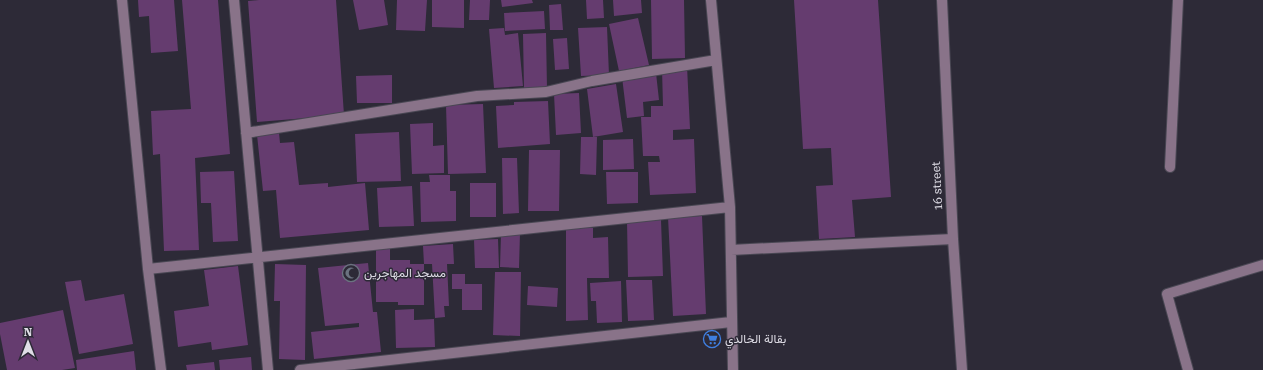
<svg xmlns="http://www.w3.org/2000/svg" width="1263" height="370" viewBox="0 0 1263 370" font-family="'Roboto Serif',Vazirmatn,serif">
  <rect width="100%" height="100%" fill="#2d2a37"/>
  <path fill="#653c6f" d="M138,0h36l4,51 -27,2 -2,-37 -10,1z
    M182,0h36l12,154 -35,4 4,92 -35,1 -4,-97 -7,1 -2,-44 40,-2z
    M259,0h77l8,115 -87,7 -9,-121z
    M353,0h31l4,25 -29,5z
    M397,0h30l-2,31 -29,-1z
    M432,0h32v28l-32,-1z
    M470,0h20l-1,20h-20z
    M501,0h31l1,3 -31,4z
    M586,0h17l1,18 -17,1z
    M613,0h28l1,13 -28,3z
    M651,0h33l1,58 -33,1z
    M794,0h84l13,197 -39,3 3,37 -36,2 -3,-53 17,-1 -2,-37 -28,1z
    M561,4l2,26h-13l-1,-25z
    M544,11l1,18 -40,2 -1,-18z
    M638,18l11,47 -30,6 -10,-47z
    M607,27l2,48 -28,1 -3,-48z
    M504,28l1,7 13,-2 5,53 -29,2 -5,-59z
    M546,33l1,56h-23l-1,-55z
    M567,38l2,31 -14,1 -2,-31z
    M687,66l3,63 -17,1v10l21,-1 2,54 -46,2 -2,-33h12l-1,-6h-16l-2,-39h10v-11h12l-1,-37z
    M656,73l3,27 -16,2 1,14 -17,2 -5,-41z
    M392,75v28h-35l-1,-27z
    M616,84l7,48 -30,5 -6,-48z
    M579,93l2,40 -25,2 -2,-41z
    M548,101l2,43 -52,4 -2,-42 18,-1v-3z
    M483,104l3,69 -38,1 -2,-69z
    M433,123v23l11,-1v28l-32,1 -2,-50z
    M399,132l2,49 -44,1 -2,-48z
    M279,133l1,10 14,-1 5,43 29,-2v4l37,-4 4,47 -89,8 -4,-48 -13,1 -6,-56z
    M581,137h16l-1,38 -16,-1z
    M633,139l1,30 -31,1v-30z
    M529,150h31l-1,61h-31z
    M502,158h15l2,55 -16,1z
    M234,171l4,70 -25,1 -2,-39h-10l-1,-31z
    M606,172h32v31l-31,1z
    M429,175h21v16h6v30l-35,1 -1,-40h10z
    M470,183h26v34h-26z
    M412,186l2,40 -35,1 -2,-39z
    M702,216l4,98 -33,2 -5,-99z
    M661,220l2,56 -35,1 -1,-56z
    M566,228h27v10l15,-1 1,41h-22l1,42 -22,1z
    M520,233l-1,35 -19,-1 1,-33z
    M498,239l1,29h-24l-1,-28z
    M453,244l1,20h-7l2,42h-5l1,11 -10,1 -3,-54h-8l-1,-18z
    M376,249h14v11h20v4h14v41h-26v-3h-22z
    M368,263l5,49h4l4,40 -67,7 -3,-27 48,-5v-4l-34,3 -7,-58z
    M275,264l31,1 -1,95 -26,-1 1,-58h-6z
    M238,266l10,79 -36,5 -1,-8 -33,5 -4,-36 35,-5 -5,-36z
    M495,272h26l-1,64 -27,-1z
    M452,274h13v10h17v26h-20v-21h-10z
    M81,280l4,21 39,-7 9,50 -54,10 -14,-72z
    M626,280h26l2,40 -26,1z
    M621,281l1,41 -25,1 -1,-22h-5l-1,-18z
    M528,286l30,2 -1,19 -30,-2z
    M414,309v11l20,-1 1,28 -39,1 -1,-38z
    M63,310l12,58 -13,2h-55l-7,-36v-11z
    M134,351l2,19h-59l-1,-10z
    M251,357l1,13h-32l-1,-10z
    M214,362l1,8h-28l-1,-5z"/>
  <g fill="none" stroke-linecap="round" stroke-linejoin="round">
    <g stroke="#494753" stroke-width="12">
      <path id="minor" d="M122,0l26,269 13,101
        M234,0l34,370
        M711,0l19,207 3,163
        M942,0l11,239 9,131
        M246,133l231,-37 69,-4 46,-11 124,-21
        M1170,167l8,-167
        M731,250l222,-11
        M148,269l582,-62
        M300,370l431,-48
        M1188,370l-21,-76 96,-29"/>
    </g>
    <use href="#minor" stroke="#897389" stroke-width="10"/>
  </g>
  <defs>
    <g id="mosque-ring" transform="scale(0.9)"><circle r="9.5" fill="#2d2a37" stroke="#6b7280" stroke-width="1.5"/><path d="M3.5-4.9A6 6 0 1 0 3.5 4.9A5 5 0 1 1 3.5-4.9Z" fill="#6b7280"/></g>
    <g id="supermarket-ring" transform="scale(0.9)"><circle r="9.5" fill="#2d2a37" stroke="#3f7fe0" stroke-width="1.5"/><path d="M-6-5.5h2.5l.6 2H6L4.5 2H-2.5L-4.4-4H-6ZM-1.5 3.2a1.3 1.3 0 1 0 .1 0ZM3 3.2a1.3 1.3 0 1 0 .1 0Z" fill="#3f7fe0"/></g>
  </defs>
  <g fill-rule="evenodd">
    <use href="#mosque-ring" x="351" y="273"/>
    <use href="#supermarket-ring" x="712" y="339"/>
  </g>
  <g text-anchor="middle" stroke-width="3" stroke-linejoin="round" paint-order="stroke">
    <g font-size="12" fill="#dfdde6" stroke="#2d2a37">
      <text transform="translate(937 186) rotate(-93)" y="4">16 street</text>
    </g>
    <g font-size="12" fill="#dfdde6" stroke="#2d2a37" text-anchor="start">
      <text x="364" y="277">مسجد المهاجرين</text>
      <text x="725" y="343">بقالة الخالدي</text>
    </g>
  </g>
  <g transform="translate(28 342)" stroke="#2d2a37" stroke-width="3" paint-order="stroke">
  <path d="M0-3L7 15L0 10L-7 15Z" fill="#dfdde6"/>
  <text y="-6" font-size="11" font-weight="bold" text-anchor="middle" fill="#dfdde6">N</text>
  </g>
</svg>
